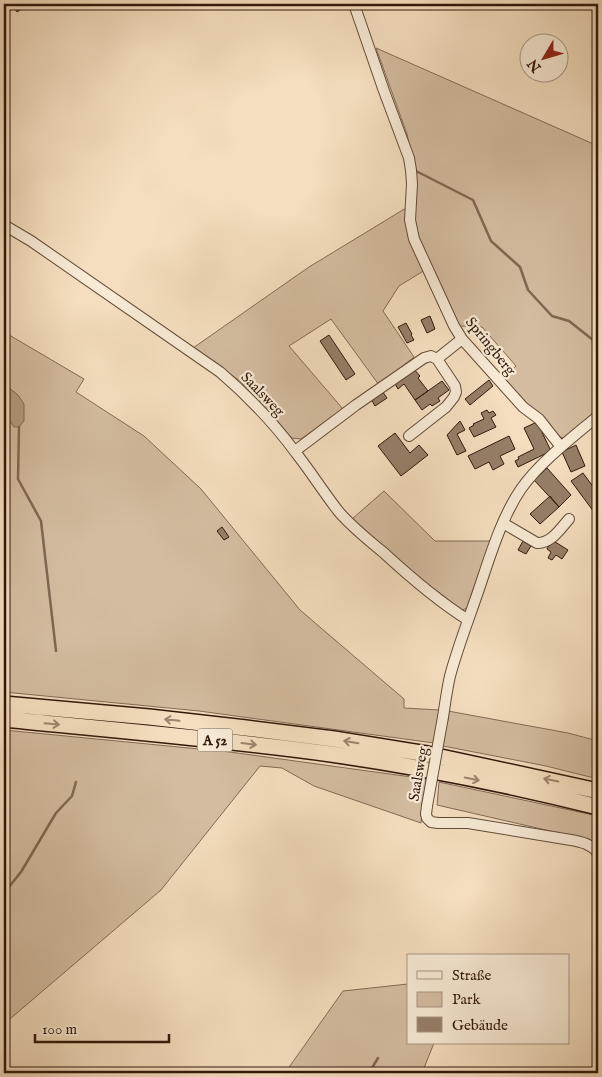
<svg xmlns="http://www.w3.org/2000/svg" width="602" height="1077" viewBox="0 0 602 1077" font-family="'IM FELL English',serif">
  <rect width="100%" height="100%" fill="#f4debf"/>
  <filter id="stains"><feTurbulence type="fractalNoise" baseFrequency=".004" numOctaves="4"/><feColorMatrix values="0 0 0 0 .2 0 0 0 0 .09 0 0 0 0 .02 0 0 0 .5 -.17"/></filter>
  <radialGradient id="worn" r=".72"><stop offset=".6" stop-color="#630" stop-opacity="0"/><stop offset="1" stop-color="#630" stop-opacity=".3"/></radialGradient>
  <path fill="#d3bca0" stroke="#826a55" d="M376,48l222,98v86l-6,2 6,13v164l-32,27 -7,-1 -59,-58 16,-13 -34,-39 -23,-1 -44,-97 -3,-72 -5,-23z
    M406,208l19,62 -26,16 -16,25 31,46 -35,28 -48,-66 -42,27 54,63 -42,30 -10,-1 -51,-57 -47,-33 116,-81z
    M4,332l80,47 -8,13 68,44 57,53 99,121 104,89v9l35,2 -5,33 -235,-32 -195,-19z
    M384,491l51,50h56l-23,67 -6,2 -49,-37 -61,-54z
    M448,711l120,22 30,8v38l-52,-13 -103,-20z
    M4,730l226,22 196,27 -5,44 -107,-37 -32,-18 -22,-2 -99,124 -157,134z
    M439,782l159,34v26l-161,-37z
    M408,984v59h26l-12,30h-137l58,-82z"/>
  <path fill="#b29b81" stroke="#7e6751" d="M4,384l14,11 6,9v17l-5,6h-5c-11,-13 -10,-27 -10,-43z"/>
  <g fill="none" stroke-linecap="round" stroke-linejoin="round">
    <path stroke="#7e6751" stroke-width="2.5" d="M416,171l57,29 18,41 29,26 8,23 24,26 17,5 24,19 5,2
      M19,427l-1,52 23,42 15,130
      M4,893l17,-21 35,-59 16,-17 4,-14
      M369,1073l9,-15"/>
  </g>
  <path fill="#967f68" stroke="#31180a" d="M12,4h13l2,3 -3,2 -2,-3 1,2 -6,4z
    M430,316l5,13 -8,4 -6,-13z
    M406,323l6,11 -1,1 3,5 -7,3 -9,-16z
    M329,335l26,39 -9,6 -26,-39z
    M413,368l7,8 -2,2 10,13 -13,9 -11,-16 -6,5 -4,-7z
    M489,380l4,6 -23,19 -5,-6z
    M442,381l7,9 -11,8 2,3 -8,5 -2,-2 -8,6 -7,-10z
    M382,391l5,7 -12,8 -4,-7z
    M487,410l2,3 4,-2 3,4 -5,3 5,9 -22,10 -5,-9 5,-3 -1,-1 11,-5 -3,-6z
    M460,421l5,9 -8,4 9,17 -9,4 -10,-20z
    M537,422l14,29 -33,16 -3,-6 4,-2 -1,-2 16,-8 -10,-21z
    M395,433l15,20 9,-8 9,10 -27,21 -23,-30z
    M509,436l6,13 -15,7 4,8 -11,6 -4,-8 -14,7 -7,-13z
    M576,445l9,21 -14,6 -9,-20z
    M547,468l24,27 -12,12 -25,-27z
    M583,473l14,19 1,-1v18l-4,3 -23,-31z
    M550,496l9,11 -19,17 -10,-10z
    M222,527l7,10 -5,3 -7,-9z
    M552,540l16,10 -6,9 -6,-4 -4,5 -4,-2 3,-6 -4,-3z
    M523,541l8,5 -5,8 -8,-4z"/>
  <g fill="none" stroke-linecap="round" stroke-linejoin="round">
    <g stroke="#624a37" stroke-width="12">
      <path id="minor" d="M354,4l30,87 25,67 2,12 1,14 -2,36 4,19 40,87 8,13 61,68 16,12 22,28
        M4,225l27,16 189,131c28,24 54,51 76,81 15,19 28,40 43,59 13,15 29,28 45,41 26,24 54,48 84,67
        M409,436l37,-29 8,-10 2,-5 -1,-6 -18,-27
        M295,451l61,-46 68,-47 7,-2 6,3 25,-20
        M503,523l34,20c14,1 24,-15 32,-24
        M443,717c2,-13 4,-28 7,-41 8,-30 20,-60 30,-90 11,-33 22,-69 41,-97 19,-27 52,-52 77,-73
        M427,806l-1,8 1,4 4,4 7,1h30l103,17c11,2 20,4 27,13"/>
    </g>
    <g stroke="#31180a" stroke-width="18">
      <path id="highway" d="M4,704l145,13 97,11 88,11 93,15 171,37
        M4,719c109,11 218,20 327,35 90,13 179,31 267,53"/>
    </g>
    <use href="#minor" stroke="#f8ead5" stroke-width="10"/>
    <use href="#highway" stroke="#f4debf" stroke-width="15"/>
    <g stroke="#624a37" stroke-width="12" stroke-linecap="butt">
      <path id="minor-bridge" d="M427,806l16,-89"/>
    </g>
    <use href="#minor-bridge" stroke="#f8ead5" stroke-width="10"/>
  </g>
  <defs><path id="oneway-shaft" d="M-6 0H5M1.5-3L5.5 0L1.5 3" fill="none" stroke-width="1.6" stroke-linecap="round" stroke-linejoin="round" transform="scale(1.25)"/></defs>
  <g stroke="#9c856e">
    <use href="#oneway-shaft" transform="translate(172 720) rotate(-174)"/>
    <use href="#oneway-shaft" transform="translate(52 724) rotate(5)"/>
    <use href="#oneway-shaft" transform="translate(351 742) rotate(-171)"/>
    <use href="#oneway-shaft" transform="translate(249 744) rotate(7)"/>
    <use href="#oneway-shaft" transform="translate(472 779) rotate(12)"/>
    <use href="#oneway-shaft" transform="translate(551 780) rotate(-168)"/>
  </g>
  <g text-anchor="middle" stroke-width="4.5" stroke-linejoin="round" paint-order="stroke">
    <rect fill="#f8ead5" stroke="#6d5747" stroke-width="1" x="197.5" y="728.5" width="35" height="23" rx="4"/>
    <g font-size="14" font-weight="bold" fill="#31180a">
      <text x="215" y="745">A 52</text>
    </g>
    <g font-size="15" fill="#31180a" stroke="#f8ead5">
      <text transform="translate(491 346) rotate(51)" y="5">Springberg</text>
      <text transform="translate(263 394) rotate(46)" y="5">Saalsweg</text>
      <text transform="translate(418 774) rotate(-80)" y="5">Saalsweg</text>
    </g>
  </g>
  <rect width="602" height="1077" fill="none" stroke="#f4debf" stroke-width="20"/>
  <rect x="5" y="5" width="592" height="1067" fill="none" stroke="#31180a" stroke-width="2.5"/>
  <rect x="10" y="10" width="582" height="1057" fill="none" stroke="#31180a"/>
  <rect x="407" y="954" width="162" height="90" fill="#f8ead5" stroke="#a89684"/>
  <rect x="417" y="971" width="25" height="8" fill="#f8ead5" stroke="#a89684"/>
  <text x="452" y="980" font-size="15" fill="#31180a">Straße</text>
  <rect x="417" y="992" width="25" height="15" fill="#d3bca0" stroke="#a89684"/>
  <text x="452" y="1004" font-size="15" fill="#31180a">Park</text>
  <rect x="417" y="1017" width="25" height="15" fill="#967f68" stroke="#a89684"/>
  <text x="452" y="1030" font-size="15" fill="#31180a">Gebäude</text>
  <g transform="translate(544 58) rotate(232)"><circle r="24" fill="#f8ead5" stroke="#a89684"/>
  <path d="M0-4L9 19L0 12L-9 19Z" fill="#8f2418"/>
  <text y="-8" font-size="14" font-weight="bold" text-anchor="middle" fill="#31180a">N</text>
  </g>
  <path d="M35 1034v8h134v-8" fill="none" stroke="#31180a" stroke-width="2.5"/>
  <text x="42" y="1034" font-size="15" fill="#31180a" stroke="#f8ead5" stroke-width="4" paint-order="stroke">100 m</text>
  <rect width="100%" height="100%" filter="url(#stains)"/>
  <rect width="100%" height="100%" fill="url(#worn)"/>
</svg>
